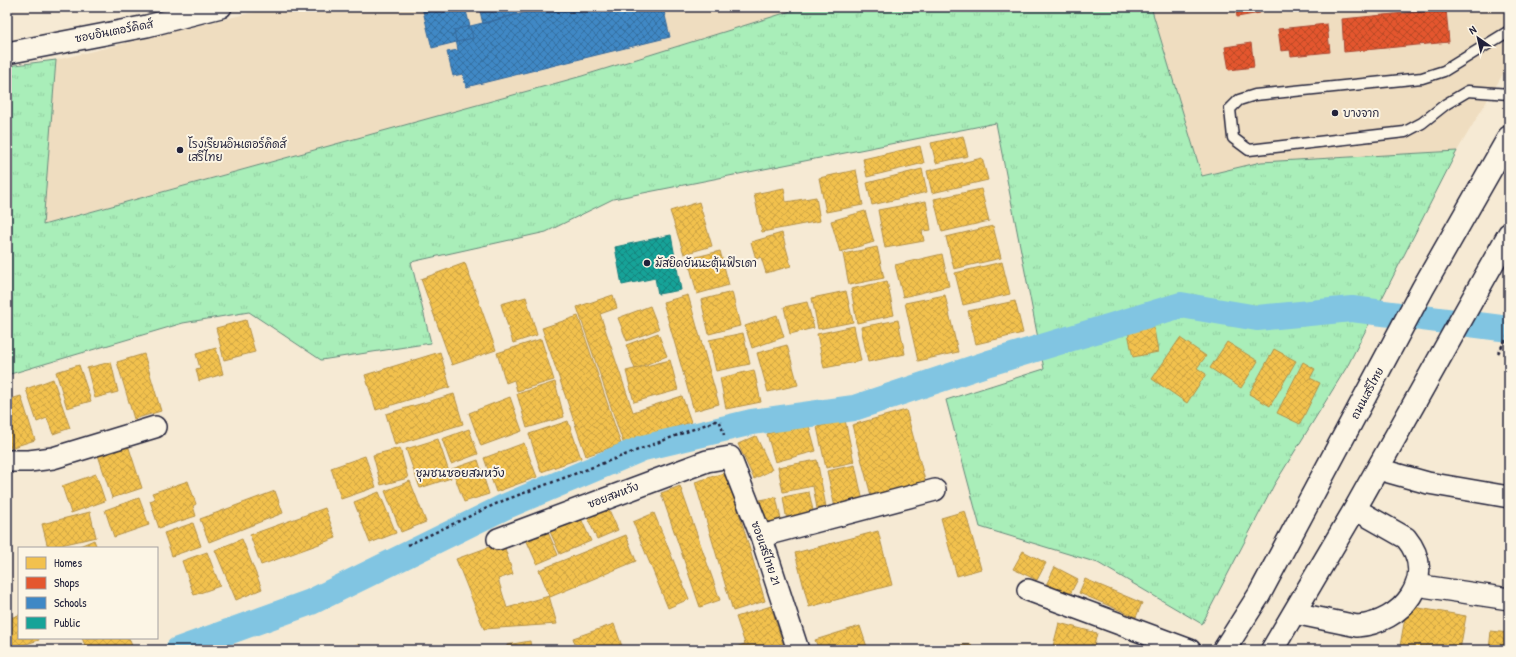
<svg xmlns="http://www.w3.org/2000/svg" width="1516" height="657" viewBox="0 0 1516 657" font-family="'Patrick Hand','Playpen Sans Thai',sans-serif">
  <defs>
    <pattern id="grass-tufts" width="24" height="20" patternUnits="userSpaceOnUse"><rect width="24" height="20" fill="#a9eeb9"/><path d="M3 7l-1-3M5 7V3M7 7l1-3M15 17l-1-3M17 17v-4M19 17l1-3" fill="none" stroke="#91cca0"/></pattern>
    <pattern id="homes-cross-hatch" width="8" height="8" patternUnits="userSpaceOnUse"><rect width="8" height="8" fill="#f2c14e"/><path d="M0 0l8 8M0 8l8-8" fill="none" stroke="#cfa645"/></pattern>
    <pattern id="shops-cross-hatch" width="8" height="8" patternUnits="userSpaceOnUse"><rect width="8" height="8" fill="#e4572e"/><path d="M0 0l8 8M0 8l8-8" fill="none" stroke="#b84828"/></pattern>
    <pattern id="schools-cross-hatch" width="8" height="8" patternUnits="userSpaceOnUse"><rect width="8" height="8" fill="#3f88c5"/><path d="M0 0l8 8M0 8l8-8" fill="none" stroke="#346fa1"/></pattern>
    <pattern id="public-cross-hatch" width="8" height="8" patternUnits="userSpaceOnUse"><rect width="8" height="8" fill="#17a398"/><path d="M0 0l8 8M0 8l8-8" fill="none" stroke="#14847d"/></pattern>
  </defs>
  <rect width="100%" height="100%" fill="#f6ead4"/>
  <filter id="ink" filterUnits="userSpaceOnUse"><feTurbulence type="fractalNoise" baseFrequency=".025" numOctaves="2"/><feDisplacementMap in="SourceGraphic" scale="8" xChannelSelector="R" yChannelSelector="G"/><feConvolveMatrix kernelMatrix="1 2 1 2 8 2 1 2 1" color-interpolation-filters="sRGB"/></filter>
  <g filter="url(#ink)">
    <path fill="#efddc0" d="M274,7h530l-222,69 -540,149 14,-165z
      M1151,7h358v57l-52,87 -196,11 -59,14z"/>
    <path fill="url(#grass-tufts)" stroke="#66887a" d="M804,7h347l51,169 59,-14 196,-11 -109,214 -74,120 -72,139 -104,-61 -118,-36 -34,-127 98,-31 -48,-246 -383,76 -67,33 -135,30 20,81 -110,17 -72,-48 -66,11 -176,52v-309l49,-6 -13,165 539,-149z"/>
    <path fill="url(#homes-cross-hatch)" stroke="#b49148" d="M963,136l5,20 -32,7 -5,-20z
      M920,146l4,17 -57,14 -4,-18z
      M982,158l6,22 -56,13 -5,-22z
      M922,169l5,23 -55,13 -5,-22z
      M856,170l7,35 -37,7 -7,-34z
      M784,188l2,14 30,-5 4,24 -58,11 -8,-38z
      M981,189l8,32 -47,11 -8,-33z
      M926,201l5,29 -9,1 2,10 -39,7 -7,-38z
      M699,202l13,44 -28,8 -14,-43z
      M865,211l9,31 -34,10 -9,-31z
      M993,226l8,32 -47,11 -8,-32z
      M782,233l9,33 -25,7 -5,-16 -5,2 -5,-17z
      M877,247l7,31 -35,7 -6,-31z
      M720,251l9,34 -32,9 -9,-35z
      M942,254l7,32 -46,11 -8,-32z
      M1002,262l8,32 -47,11 -8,-32z
      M465,263l31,87 -44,15 -31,-86z
      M887,281l7,34 -37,8 -6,-34z
      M846,291l7,31 -35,7 -6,-31z
      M732,292l8,34 -31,8 -8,-34z
      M613,295l4,13 -17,6 33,98 49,-16 9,26 -67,23 -47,-138z
      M688,295l31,109 -25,7 -31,-109z
      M945,295l13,57 -40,9 -13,-58z
      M526,297l11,38 -24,8 -12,-39z
      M1015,301l8,32 -47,11 -8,-33z
      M807,302l7,26 -24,6 -6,-27z
      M650,306l9,23 -32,12 -9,-23z
      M777,315l7,22 -32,11 -7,-22z
      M578,316l43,128 -35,12 -44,-128z
      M246,320l9,32 -31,8 -8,-32z
      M898,320l7,34 -37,8 -7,-35z
      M1153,323l5,29 -25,5 -6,-29z
      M854,326l7,35 -37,7 -7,-34z
      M658,333l9,23 -32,13 -9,-24z
      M743,333l7,31 -34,7 -7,-31z
      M1180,338l26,18 -9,12 9,6 -19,29 -35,-24z
      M541,339l13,41 -37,11 -3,-11 -8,3 -9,-30z
      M1227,342l31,19 -17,27 -31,-20z
      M787,345l11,40 -30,7 -11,-39z
      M216,348l7,26 -24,7 -3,-12 4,-1 -4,-14z
      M1274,349l22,12 -26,45 -21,-12z
      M440,352l10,35 -74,23 -11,-35z
      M144,354l17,57 -27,8 -17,-57z
      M670,360l8,30 -44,12 -8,-31z
      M111,362l7,30 -23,6 -8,-30z
      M1303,362l12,7 -5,9 10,5 -20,41 -23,-11z
      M79,365l12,36 -24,7 -11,-36z
      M754,370l7,32 -35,7 -6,-31z
      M53,379l17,49 -17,6 -6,-16 -10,4 -11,-33z
      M555,382l9,35 -37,11 -10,-34z
      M454,394l9,30 -68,21 -9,-31z
      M21,396l14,44 -25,8 -3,-9v-39z
      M510,397l12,34 -41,15 -12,-33z
      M906,410l20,74 -54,15 -20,-74z
      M845,420l9,42 -28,6 -9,-41z
      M568,421l13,37 -40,14 -12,-38z
      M808,422l8,29 -41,11 -8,-28z
      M469,429l9,25 -27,10 -9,-25z
      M756,436l16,34 -18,9 -16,-35z
      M438,439l13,39 -31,10 -14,-39z
      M524,443l13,34 -41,15 -12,-34z
      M128,445l14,43 -30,10 -14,-43z
      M400,448l8,30 -27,7 -8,-30z
      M365,456l11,31 -35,12 -10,-31z
      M478,460l11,34 -25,8 -12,-33z
      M817,460l10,52 -9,2 -5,-28 -30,6 -5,-25z
      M855,465l9,41 -28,6 -9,-41z
      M727,472l38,129 -32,10 -38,-129z
      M96,474l9,27 -34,12 -9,-27z
      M188,481l8,23 -3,2 3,10 -37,12 -9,-27 5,-2 -3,-6z
      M410,481l16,41 -25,10 -16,-41z
      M680,486l40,114 -20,7 -39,-114z
      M275,491l8,22 -74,29 -9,-23z
      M379,492l17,41 -26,10 -16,-41z
      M809,492l5,23 -27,6 -4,-24z
      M776,497l6,27 -16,4 -6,-28z
      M139,498l10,27 -35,12 -9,-27z
      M606,503l12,27 -21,9 -12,-27z
      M325,508l11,30 -75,27 -11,-30z
      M965,511l16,58 -24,7 -16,-58z
      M90,512l6,25 -48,11 -6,-24z
      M654,513l35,86 -21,9 -35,-86z
      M579,514l12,27 -31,13 -12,-27z
      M193,523l8,23 -29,10 -8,-23z
      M546,528l12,27 -21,9 -12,-27z
      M878,531l14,54 -83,22 -14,-54z
      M626,535l10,26 -86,36 -11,-27z
      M242,539l20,50 -26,11 -21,-50z
      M94,540l3,8h-22z
      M503,542l10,32 -15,5 9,29 42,-12 8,28 -73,5 -28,-70z
      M1023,551l23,12 -9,17 -24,-11z
      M207,552l13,34 -26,9 -12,-34z
      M1055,567l23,12 -9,17 -23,-11z
      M1085,579l57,24 -6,14 -57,-24z
      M771,606l14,44h-58l18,-6 -9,-27z
      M1407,606l59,10 -6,34h-38l-22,-4z
      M19,615v23h19l1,2 -32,10v-31z
      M1059,623l38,10 -4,17h-41z
      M614,624l9,25 -46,1 -4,-12z
      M860,626l8,24h-49l-4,-10z
      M1491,631l18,2v17h-20z
      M82,638h47l3,8 -13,4h-32z
      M530,641l1,9h-24v-5z
      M359,644l2,6h-23z
      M971,644l1,6h-49v-1z"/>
    <path fill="url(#shops-cross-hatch)" stroke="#aa4732" d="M1235,7h24l1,6 -23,4z
      M1446,9l3,33 -105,10 -2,-33z
      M1327,24l3,28 -39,4 -1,-6 -9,1 -3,-22z
      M1251,43l3,24 -25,3 -4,-23z"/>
    <path fill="url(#schools-cross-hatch)" stroke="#36699c" d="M422,7h43l8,31 -41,10z
      M479,7h36l2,7 -34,10z
      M548,7h115l7,30 -204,50 -3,-13 -10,2 -6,-24 11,-2 -4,-20z"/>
    <path fill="url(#public-cross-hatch)" stroke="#1a7c7c" d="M671,235l10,55 -23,4 -3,-16 -33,7 -7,-38z"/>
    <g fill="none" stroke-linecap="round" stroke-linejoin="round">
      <path stroke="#81c5e2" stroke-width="26" d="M178,650l133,-48 193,-95 139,-59 109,-26 102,-14 135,-45 192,-58 76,13 95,-9 157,20"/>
      <g stroke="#22223b" stroke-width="13">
        <path id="service" d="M1509,31l-65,40 -22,7 -167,17 -16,5 -9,9 3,29 16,12 156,-18 17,-9 24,-19 22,-13 41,3"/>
      </g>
      <g stroke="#22223b" stroke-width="24">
        <path id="minor" d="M7,53l140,-27 74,-19
          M7,461h22l24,-3 102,-31
          M1378,469l50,14 81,14
          M761,536l174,-46
          M498,539l209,-78 23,-4 31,79 37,114
          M1416,585l93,14
          M1028,590l162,60
          M1294,613l63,13c45,-3 82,-48 49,-88l-51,-29"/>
      </g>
      <g stroke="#22223b" stroke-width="25">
        <path id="secondary" d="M1224,650l35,-55 164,-307 86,-151
          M1272,650l83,-141 154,-275"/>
      </g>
      <path stroke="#22223b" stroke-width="2.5" stroke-dasharray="3 3" stroke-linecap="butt" d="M1498,353l11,-19
        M408,545l92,-43 215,-81 5,1 4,13"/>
      <use href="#service" stroke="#fcf5e5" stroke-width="10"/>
      <use href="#minor" stroke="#fcf5e5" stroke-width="21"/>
      <use href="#secondary" stroke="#fcf5e5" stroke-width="22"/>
    </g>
  </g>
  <g fill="#22223b" stroke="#fcf5e5" stroke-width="1.5">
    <circle cx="1335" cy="113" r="4"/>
    <circle cx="180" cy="150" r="4"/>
    <circle cx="647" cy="263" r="4"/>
  </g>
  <g text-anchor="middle" stroke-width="4" stroke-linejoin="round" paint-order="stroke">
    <g font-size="11" fill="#22223b" stroke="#fcf5e5">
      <text transform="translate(114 31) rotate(-11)" y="4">ซอยอินเตอร์คิดส์</text>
      <text transform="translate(1367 393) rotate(-62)" y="4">ถนนเสรีไทย</text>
      <text transform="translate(613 495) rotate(-21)" y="4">ซอยสมหวัง</text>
      <text transform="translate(766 553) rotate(71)" y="4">ซอยเสรีไทย 21</text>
    </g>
    <g font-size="11" fill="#22223b" stroke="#fcf5e5" text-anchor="start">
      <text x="1343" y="117">บางจาก</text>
      <text x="188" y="148">โรงเรียนอินเตอร์คิดส์<tspan x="188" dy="13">เสรีไทย</tspan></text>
      <text x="655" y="267">มัสยิดยันนะตุ้นฟิรเดา</text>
    </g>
    <g font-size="12" fill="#22223b" stroke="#fcf5e5">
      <text x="460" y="477">ชุมชนซอยสมหวัง</text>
    </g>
  </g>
  <rect width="1516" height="657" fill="none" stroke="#fcf5e5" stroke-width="24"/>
  <rect x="12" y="12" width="1492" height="633" fill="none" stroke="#22223b" stroke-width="1.5" filter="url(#ink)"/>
  <rect x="18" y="547" width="140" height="92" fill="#fcf5e5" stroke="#a5a1a1"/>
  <rect x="26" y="557" width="20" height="12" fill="#f2c14e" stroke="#a5a1a1"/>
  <text x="54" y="567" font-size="12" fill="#22223b">Homes</text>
  <rect x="26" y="577" width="20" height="12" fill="#e4572e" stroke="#a5a1a1"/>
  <text x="54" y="587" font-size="12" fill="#22223b">Shops</text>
  <rect x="26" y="597" width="20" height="12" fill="#3f88c5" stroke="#a5a1a1"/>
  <text x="54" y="607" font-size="12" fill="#22223b">Schools</text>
  <rect x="26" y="617" width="20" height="12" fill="#17a398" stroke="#a5a1a1"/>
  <text x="54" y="627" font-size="12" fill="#22223b">Public</text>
  <g transform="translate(1478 38) rotate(326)" stroke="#fcf5e5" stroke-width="3" paint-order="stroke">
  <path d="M0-3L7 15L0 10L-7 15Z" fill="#22223b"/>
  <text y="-6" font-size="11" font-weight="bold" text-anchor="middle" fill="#22223b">N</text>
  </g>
</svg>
